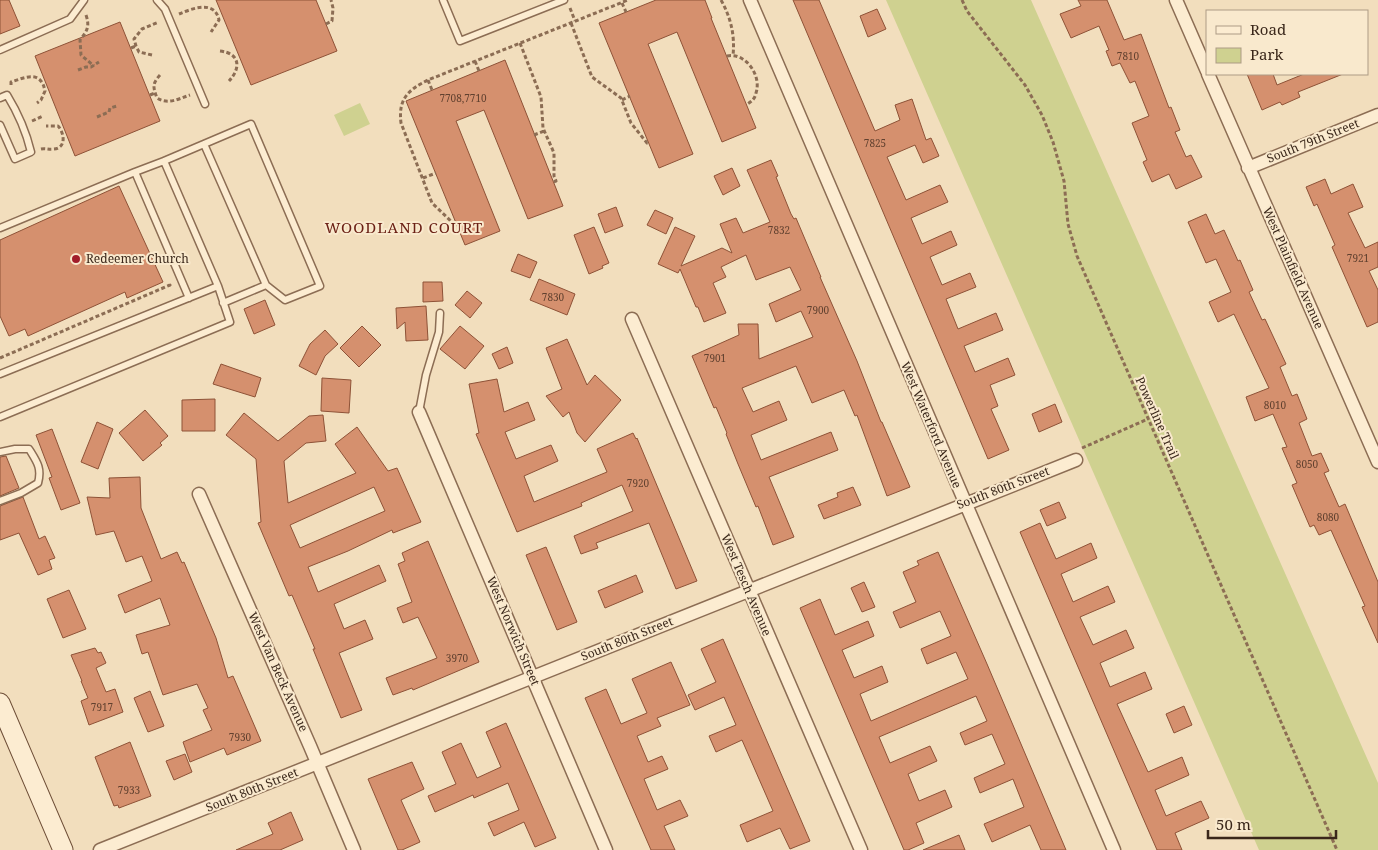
<svg xmlns="http://www.w3.org/2000/svg" width="1378" height="850" viewBox="0 0 1378 850" font-family="'Noto Serif',serif">
  <rect width="100%" height="100%" fill="#f2debd"/>
  <path fill="#cfd190" d="M886,0h145l347,783v67h-119z
    M360,103l10,21 -26,12 -10,-21z"/>
  <path fill="#d5906e" stroke="#8e5237" fill-rule="evenodd" d="M0,0h9l11,26 -20,8z
    M216,0h100l21,51 -86,34z
    M656,0h49l7,18h-1l45,110 -34,14 -45,-110 -29,12 45,110 -34,14 -60,-145z
    M793,0h26l56,131 25,-11 -5,-15 17,-6 14,41 5,-2 8,18 -16,7 -8,-18 -28,12 19,43 34,-15 8,17 -37,16 11,26 29,-13 6,14 -27,12 12,28 28,-12 6,14 -30,12 12,30 38,-16 7,17 -39,16 11,26 33,-14 7,17 -25,10 8,21 -7,3 18,41 -21,9z
    M1078,0h29l17,40 17,-6 28,74 2,-1 9,23 -5,2 11,25 5,-2 11,22 -26,12 -7,-15 -17,8 -9,-20 4,-2 -15,-37 17,-7 -14,-35 -5,2 -10,-20 -8,3 -6,-15 3,-1 -10,-24 -28,12 -11,-24 21,-8z
    M877,9l9,20 -18,8 -8,-21z
    M120,22l40,99 -85,35 -40,-100z
    M505,60l58,146 -35,13 -44,-109 -28,11 44,110 -35,14 -59,-144z
    M1247,74h26l4,11 27,-11h39l-45,18 2,5 -18,8 -2,-3 -18,8z
    M771,160l7,16 -2,1 15,37 3,5 2,-1 25,59h-1l37,84 24,61h1l28,65 -23,9 -30,-81 -2,1 -11,-26 -32,13 -16,-37 -54,22 11,24 26,-11 8,19 -36,15 10,25 70,-28 7,18 -69,27 25,60 -21,8 -15,-39 -2,1 -18,-43 -12,-30 1,-1 -11,-26 -2,1 -22,-52 47,-21 -1,-11h20l1,35 54,-22 -12,-26 -25,11 -7,-18 32,-14 -11,-23 -34,13 -10,-25 -25,12 5,10 -13,6 13,30 -22,9 -6,-15h-2l-16,-38 -2,4 -20,-9 17,-37 20,9 -14,30 41,-18 10,5 -12,-29 16,-6 7,15 27,-11 -23,-52z
    M732,168l8,18 -17,9 -9,-19z
    M1325,179l6,15 22,-10 10,23 -15,6 17,35 13,-6v25l-9,4 9,19v32l-11,5 -35,-80 3,-2 -18,-41 -3,2 -8,-19z
    M119,186l44,96 -36,16 -2,-6 -97,44 -3,-7 -16,7 -9,-20v-76z
    M616,207l7,19 -18,7 -7,-19z
    M655,210l18,8 -7,16 -19,-9z
    M1206,214l9,20 9,-4 14,31 2,-1 13,30 -4,2 13,28 3,-1 21,45 -6,3 12,29 5,-2 10,25 -8,4 13,33 9,-3 8,18 -5,2 15,34 6,-3 33,78v61l-16,-36 3,-1 -34,-76 -12,5 -5,-10 -4,2 -18,-42 5,-2 -15,-35 5,-1 -14,-33 -18,7 -9,-24 23,-9 -35,-74 -16,8 -9,-20 22,-10 -15,-33 -10,4 -18,-41z
    M594,227l15,36 -7,3 1,2 -14,6 -15,-39z
    M518,254l19,8 -7,16 -19,-7z
    M539,279l36,15 -8,21 -37,-15z
    M423,282h19l1,19 -20,1z
    M467,291l15,12 -12,15 -15,-13z
    M265,300l10,25 -21,9 -10,-25z
    M426,306l2,34 -22,1 -1,-19 -8,7 -1,-21z
    M362,326l19,19 -22,22 -19,-19z
    M460,326l24,20 -19,23 -25,-20z
    M325,330l13,14 -13,12 -9,19 -17,-9 11,-22z
    M567,339l20,46 8,-10 26,25 -36,42 -8,-9 -8,-21 -6,5 -17,-21 16,-7 -16,-41z
    M507,347l6,16 -14,6 -7,-15z
    M221,364l40,14 -6,19 -42,-13z
    M322,378l29,2 -2,33 -28,-2z
    M497,379l7,33 24,-10 7,18 -30,12 11,27 35,-14 7,16 -34,15 10,26 73,-30 -10,-23 36,-16 3,6 1,-1 60,143 -21,8 -27,-66 -53,20 2,5 -17,6 -7,-18 59,-25 -11,-26 -41,18 1,3 -65,26 -41,-98 3,-1 -10,-49z
    M215,399v32h-33v-31z
    M1055,404l7,18 -23,10 -7,-18z
    M145,410l23,26 -8,7 2,2 -19,16 -24,-28z
    M244,413l34,28 31,-25 14,-1 3,26 -20,2 -22,18 4,42 68,-30 -21,-29 22,-17 31,44 9,-3 24,54 -28,11 -1,-3 -44,21 -40,16 10,25 61,-27 7,16 -52,23 10,25 21,-9 8,19 -34,14 23,57 -21,8 -28,-69h2l-23,-54 -3,1 -31,-73 3,-1 -5,-63 -30,-24zM374,487l11,24 -85,37 -10,-23z
    M97,422l16,7 -15,40 -17,-7z
    M52,429l28,74 -19,7 -12,-32 3,-1 -16,-42z
    M6,456l13,32 -19,8v-39z
    M140,477l1,31 20,51 16,-7 5,11 2,-1 32,76 12,40 5,-2 28,65 -34,14 -3,-7 -34,14 -7,-20 29,-12 -9,-20 5,-2 -11,-24 -34,11 -15,-43 -6,2 -6,-19 34,-10 -10,-27 -35,15 -7,-18 34,-14 -10,-25 -16,6 -12,-31 -18,4 -9,-38 23,1 -1,-20z
    M853,487l8,18 -37,14 -6,-14 20,-8 -1,-4z
    M23,497l16,42 6,-3 10,22 -6,2 3,9 -14,6 -19,-42 -19,7v-34z
    M1059,502l7,16 -19,8 -7,-16z
    M1040,523l16,36 35,-16 6,15 -36,16 12,28 35,-16 7,16 -35,15 13,28 33,-15 8,18 -34,15 10,24 35,-15 7,17 -35,15 31,68 34,-15 7,18 -34,15 11,26 35,-15 8,17 -34,15 7,17h-25l-14,-32 -123,-286z
    M428,541l51,121 -66,28 -1,-2 -19,7 -7,-17 51,-20 -19,-41 -15,6 -6,-15 15,-6 -14,-38 7,-3 -3,-8z
    M546,547l31,75 -20,8 -31,-75z
    M938,552l49,112 79,186h-25l-11,-25 -38,17 -8,-18 40,-17 -11,-28 -33,14 -6,-15 31,-14 -13,-30 -27,11 -5,-12 27,-12 -11,-25 -97,41 11,26 40,-17 7,15 -29,13 11,27 26,-11 7,17 -36,16 8,20 -16,7h-4l-104,-242 20,-9 15,36 33,-14 6,15 -32,14 12,28 28,-12 6,16 -28,12 11,27 97,-42 -12,-27 -29,12 -6,-15 30,-13 -11,-25 -40,17 -7,-16 23,-10 -13,-30 16,-7 -2,-4z
    M636,575l7,17 -38,16 -7,-17z
    M864,582l11,25 -13,5 -11,-24z
    M69,590l17,39 -23,9 -16,-39z
    M723,639l87,202 -20,8 -10,-21 -33,14 -7,-17 33,-14 -31,-71 -26,12 -7,-16 27,-11 -12,-28 -29,13 -7,-15 28,-13 -15,-33z
    M95,648l3,5 3,-1 5,11 -10,5 10,24 9,-3 8,23 -34,13 -8,-24 7,-3 -7,-17h1l-11,-26z
    M671,662l19,43 -33,13 4,8 -24,10 11,26 14,-6 6,13 -24,10 13,31 23,-10 8,16 -24,10 11,24h-24l-66,-152 21,-9 15,35 26,-11 -15,-34z
    M150,691l14,35 -16,6 -14,-34z
    M1184,706l8,19 -18,8 -8,-19z
    M506,723l50,115 -21,9 -11,-25 -30,14 -6,-13 31,-13 -11,-27 -34,15 -1,-3 -38,17 -7,-16 28,-12 -14,-32 19,-9 16,35 24,-11 -15,-35z
    M130,742l21,54 -32,12 -1,-3 -4,1 -19,-49z
    M185,754l7,18 -18,8 -8,-19z
    M412,762l12,27 -23,11 19,42 -18,8h-4l-30,-71z
    M291,812l12,28 -23,10h-44l37,-16 -5,-11z
    M959,835l6,15h-42z"/>
  <g fill="none" stroke-linecap="round" stroke-linejoin="round">
    <g stroke="#8c6d54" stroke-width="9">
      <path id="lane" d="M157,0l8,9 40,95
        M443,0l17,41 104,-41
        M0,50l70,-31 14,-19
        M0,98l7,-3c11,18 19,36 24,57l-16,7 -15,-34
        M204,144l62,141
        M164,161l87,-37 69,162 -35,14 -19,-15 -43,18
        M0,228l135,-56 54,126
        M0,374l218,-88
        M419,412l7,-37 13,-43 1,-19
        M0,417l230,-95 -12,-36 -54,-125 -29,11
        M0,452l15,-3h14c8,13 13,19 9,34l-17,10 -21,8"/>
    </g>
    <g stroke="#8c6d54" stroke-width="15">
      <path id="street" d="M750,0l364,850
        M1176,0l31,71
        M1208,74l170,388
        M1248,168l130,-53
        M632,319l229,531
        M419,412l187,438
        M199,494l111,252 44,104
        M100,850l976,-390"/>
    </g>
    <g stroke="#6e4e37" stroke-width="21">
      <path id="secondary" d="M0,703l63,147"/>
    </g>
    <path stroke="#8c6d54" stroke-width="3" stroke-dasharray="4 2.5" stroke-linecap="butt" d="M721,0c10,18 14,35 12,56
      M962,0l5,11 58,74 17,30 11,27 11,39 4,43 9,32 260,594
      M622,3l4,9
      M570,8l5,13
      M179,14c14,-6 36,-14 40,6l-8,12
      M86,15c4,12 1,16 -6,25l1,15 13,11
      M571,23l21,54 29,21 10,25 16,20h2
      M326,24l6,-3 1,-13 -2,-8
      M520,43l21,54 2,31 11,25v23l2,5 -3,1
      M131,48l5,-2
      M220,51c19,2 22,16 9,30
      M152,55l-13,-3 -3,-6 -2,-7 8,-10 17,-7
      M727,56c18,-4 35,19 29,37 -1,6 -5,9 -10,12
      M475,61l4,10
      M78,70l8,-3h5l8,-5
      M160,75c-8,9 -7,12 -3,23 11,7 21,1 33,-3
      M428,80l4,10
      M11,85v-3c15,-5 30,-12 34,9l-4,9 -4,3
      M150,95l5,-2
      M622,100l8,-4
      M97,117l12,-5 1,-4 7,-2
      M32,121l11,-5
      M534,135l10,-4
      M41,149c5,-1 8,1 13,0 13,-1 10,-17 4,-23h-12
      M423,178l13,-5
      M456,223h-3l-21,-20 -31,-80c-3,-24 7,-33 27,-43l200,-80
      M0,358l170,-73 -1,-2
      M1082,448l66,-29"/>
    <use href="#lane" stroke="#fcecd1" stroke-width="6"/>
    <use href="#street" stroke="#fcecd1" stroke-width="12"/>
    <use href="#secondary" stroke="#fcecd1" stroke-width="19"/>
  </g>
  <circle fill="#a21d2a" stroke="#f9e9cd" stroke-width="2" cx="76" cy="259" r="5"/>
  <g text-anchor="middle" stroke-width="4" stroke-linejoin="round" paint-order="stroke">
    <g font-size="10" fill="#61412f">
      <text x="1128" y="60">7810</text>
      <text x="463" y="102">7708,7710</text>
      <text x="875" y="147">7825</text>
      <text x="779" y="234">7832</text>
      <text x="1358" y="262">7921</text>
      <text x="553" y="301">7830</text>
      <text x="818" y="314">7900</text>
      <text x="715" y="362">7901</text>
      <text x="1275" y="409">8010</text>
      <text x="1307" y="468">8050</text>
      <text x="638" y="487">7920</text>
      <text x="1328" y="521">8080</text>
      <text x="457" y="662">3970</text>
      <text x="102" y="711">7917</text>
      <text x="240" y="741">7930</text>
      <text x="129" y="794">7933</text>
    </g>
    <g font-size="12" fill="#3a271a" stroke="#f9e9cd">
      <text transform="translate(1313 141) rotate(-22)" y="4">South 79th Street</text>
      <text transform="translate(1293 268) rotate(66)" y="4">West Plainfield Avenue</text>
      <text transform="translate(1157 418) rotate(66)" y="4">Powerline Trail</text>
      <text transform="translate(931 425) rotate(67)" y="4">West Waterford Avenue</text>
      <text transform="translate(1003 488) rotate(-21)" y="4">South 80th Street</text>
      <text transform="translate(746 585) rotate(67)" y="4">West Tesch Avenue</text>
      <text transform="translate(513 631) rotate(67)" y="4">West Norwich Street</text>
      <text transform="translate(627 639) rotate(-22)" y="4">South 80th Street</text>
      <text transform="translate(278 672) rotate(66)" y="4">West Van Beck Avenue</text>
      <text transform="translate(252 790) rotate(-22)" y="4">South 80th Street</text>
    </g>
    <g font-size="12" fill="#3a271a" stroke="#f9e9cd" text-anchor="start">
      <text x="86" y="263">Redeemer Church</text>
    </g>
    <g font-size="15" letter-spacing="1" fill="#6b2015" stroke="#f9e9cd">
      <text x="404" y="233">WOODLAND COURT</text>
    </g>
  </g>
  <rect x="1206" y="10" width="162" height="65" fill="#f9e9cd" stroke="#ad9b85"/>
  <rect x="1216" y="26" width="25" height="8" fill="#fcecd1" stroke="#ad9b85"/>
  <text x="1250" y="35" font-size="15" fill="#3a271a">Road</text>
  <rect x="1216" y="48" width="25" height="15" fill="#cfd190" stroke="#ad9b85"/>
  <text x="1250" y="60" font-size="15" fill="#3a271a">Park</text>
  <path d="M1208 830v8h128v-8" fill="none" stroke="#3a271a" stroke-width="2.5"/>
  <text x="1216" y="830" font-size="15" fill="#3a271a" stroke="#f9e9cd" stroke-width="4" paint-order="stroke">50 m</text>
</svg>
